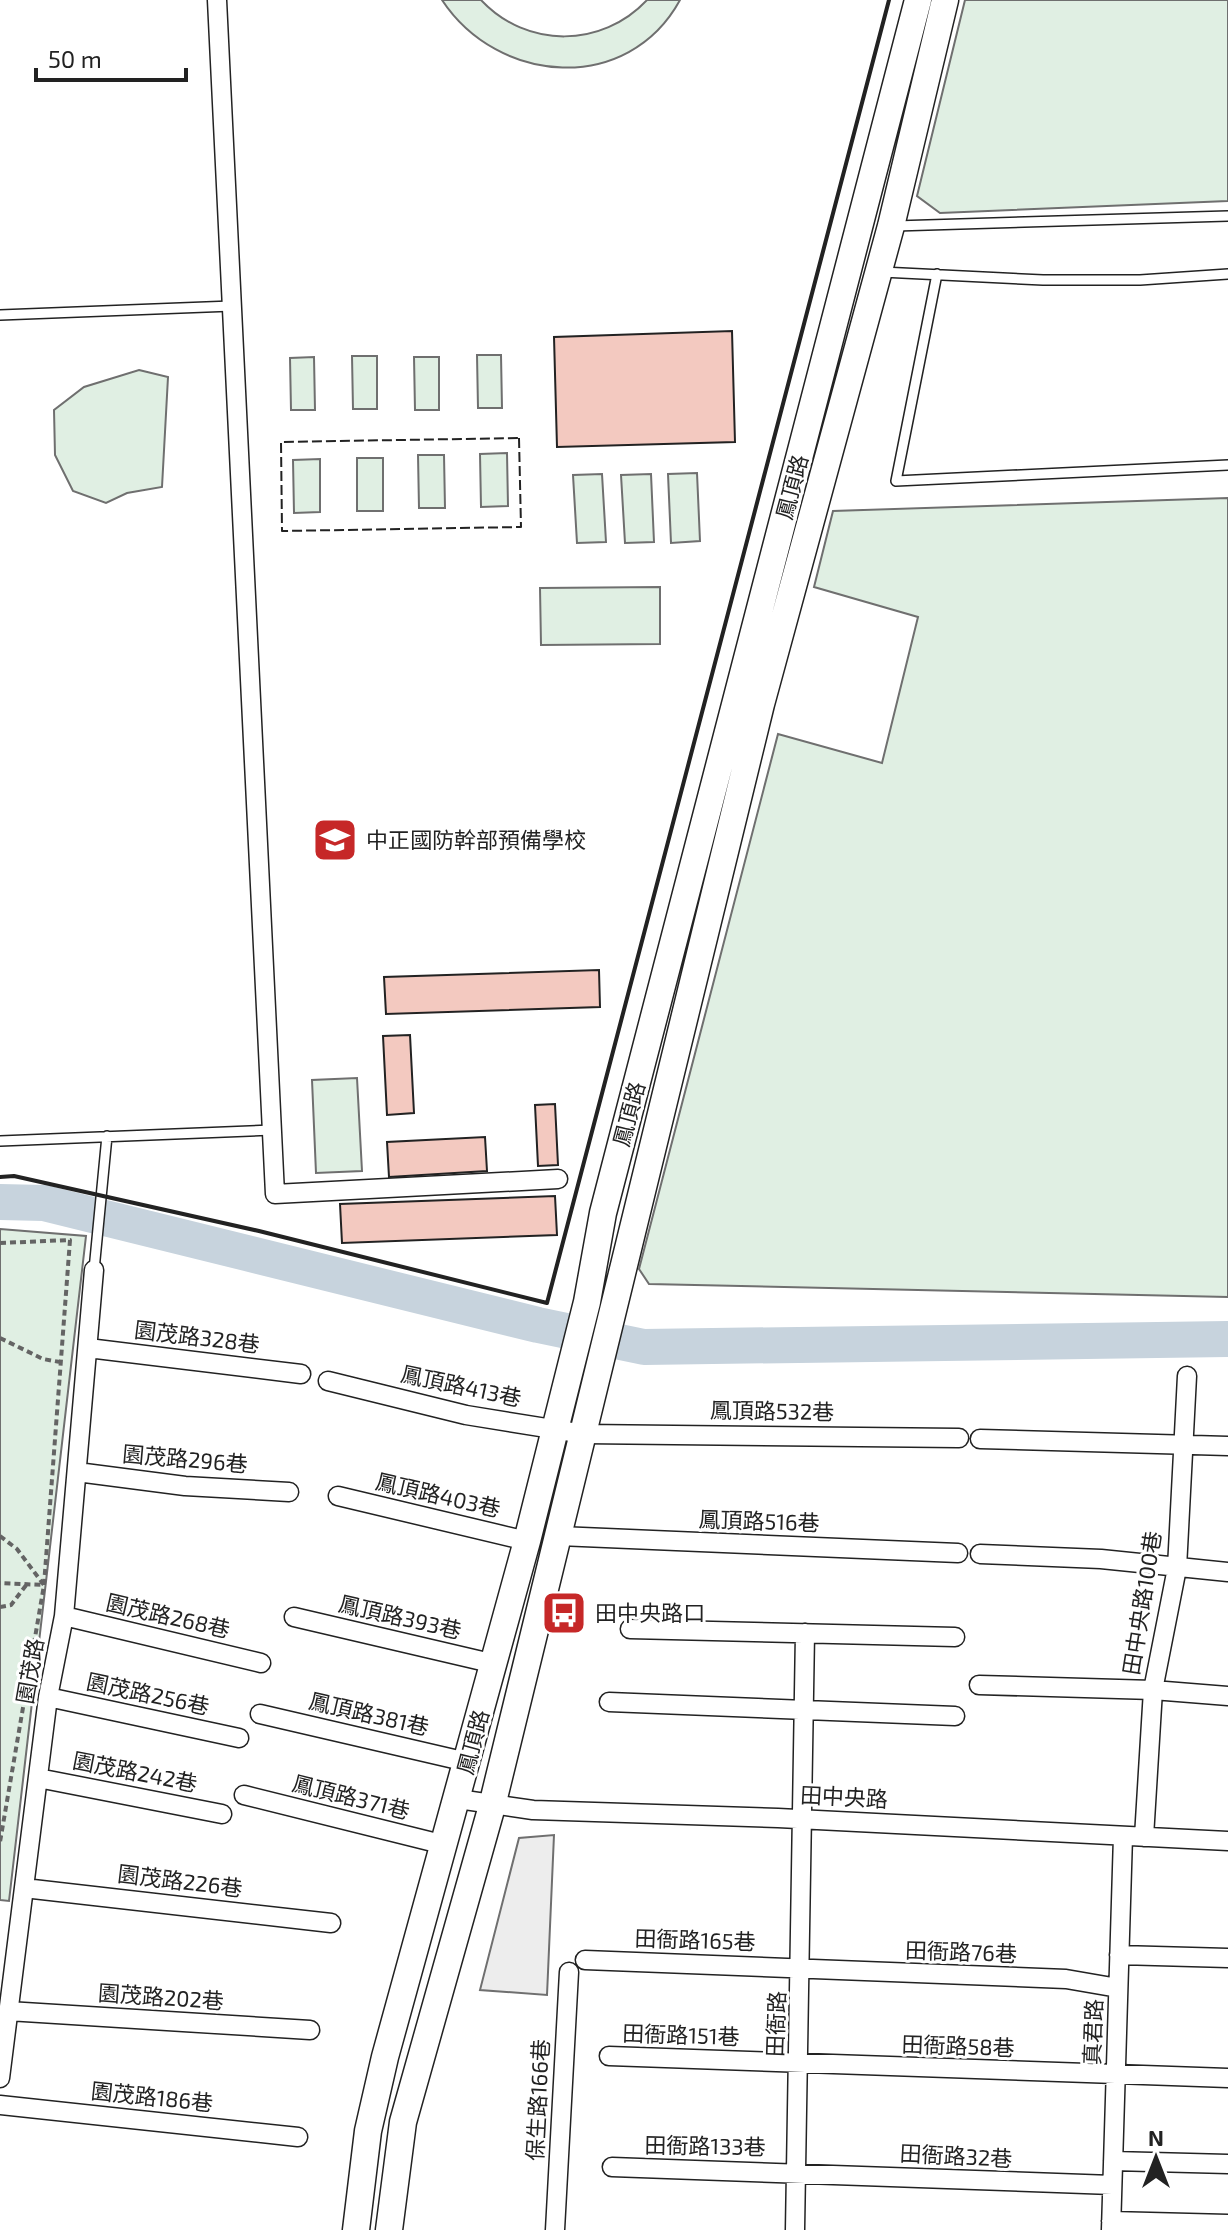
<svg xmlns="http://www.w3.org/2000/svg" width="1228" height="2230" viewBox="0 0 1228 2230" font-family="'Exo 2','Noto Sans TC',sans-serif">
  <rect width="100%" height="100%" fill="#fff"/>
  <path fill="#e0efe3" stroke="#6f6f6f" stroke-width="2" d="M442,0h39c46,49 121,48 166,0h33c-52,95 -182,85 -238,0z
    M965,0h263v201l-288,12 -23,-17z
    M477,355h24l1,53h-24z
    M352,356h25v53h-24z
    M314,357l1,53h-24l-1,-52z
    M414,357h25v53h-24z
    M139,370l29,7 -6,110 -35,6 -21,10 -33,-12 -18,-36 -1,-45 30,-23z
    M507,453l1,53 -27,1 -1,-53z
    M418,455h26l1,53h-26z
    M357,458h26v53h-26z
    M320,459v53l-26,1 -1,-53z
    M697,473l3,68 -29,2 -3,-69z
    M602,474l4,68 -29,1 -4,-68z
    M651,474l3,68 -29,1 -4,-68z
    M1228,498v799l-579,-13 -10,-15 139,-535 104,29 36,-146 -104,-30 19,-76z
    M660,587v57l-119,1 -1,-57z
    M357,1078l5,93 -46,2 -4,-93z
    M0,1229l86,7 -77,665 -9,-1z"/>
  <path fill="#ededed" stroke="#6f6f6f" stroke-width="2" d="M554,1835l-7,160 -67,-5 39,-152z"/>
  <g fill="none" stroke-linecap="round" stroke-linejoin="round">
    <path stroke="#c7d3dd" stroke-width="36" d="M0,1202l44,1 494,122 106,22 584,-8"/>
  </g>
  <path fill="#f3c9c0" stroke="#222" stroke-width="2" d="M732,331l3,111 -178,5 -3,-110z
    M599,970l1,37 -214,7 -2,-37z
    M410,1035l4,78 -27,2 -4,-79z
    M555,1104l3,61 -20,1 -3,-61z
    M485,1137l2,34 -98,6 -2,-35z
    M555,1196l2,39 -215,8 -2,-39z"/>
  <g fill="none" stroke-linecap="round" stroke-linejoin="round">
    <g stroke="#222" stroke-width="12">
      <path id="service" d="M895,226l333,-10
        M882,272l161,8h97l88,-6
        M937,274l-41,207 332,-16
        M0,315l232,-9
        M0,1141l272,-11
        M94,1270l13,-134"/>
    </g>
    <g stroke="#222" stroke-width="21">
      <path id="minor" d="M217,0l58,1194 283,-15
        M88,1348l213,26
        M328,1381l138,34 118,19 375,4
        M980,1439l248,7
        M77,1472l108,14 104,6
        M338,1496l189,45
        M559,1536l399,17
        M980,1554l121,5 127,13
        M64,1616l197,47
        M294,1617l201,47
        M630,1629l325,8
        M979,1685l174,5 75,6
        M48,1697l191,41
        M609,1702l346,14
        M260,1714l207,48
        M38,1778l184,36
        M244,1795l201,50
        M458,1799l75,11 245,8 450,23
        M1144,1837l9,-147 24,-122 10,-192
        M24,1888l307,35
        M1119,1955l109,3
        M585,1960l481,19 52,9
        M8,2011l302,19
        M609,2056l619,22
        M0,2078l48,-381 16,-81 30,-346
        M0,2105l298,32
        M1113,2161l115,3
        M612,2167l500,18
        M1111,2221l117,3
        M555,2230l14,-258
        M795,2230l10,-597
        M1111,2230l12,-394"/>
    </g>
    <g stroke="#222" stroke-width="29">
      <path id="secondary" d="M356,2230l12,-99 17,-74 142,-516 60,-239 16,-89 315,-1213
        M389,2230l14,-108 89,-316 269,-1102 130,-478 54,-226"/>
    </g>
    <path stroke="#646464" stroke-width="4" stroke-dasharray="6 4" stroke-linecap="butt" d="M0,1243l70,-3 -26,345 -44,257
      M0,1338l43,21 17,3
      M0,1536l17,13 27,36 -44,-2
      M0,1607l11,-2 16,-21"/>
    <use href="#service" stroke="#fff" stroke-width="9"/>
    <use href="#minor" stroke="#fff" stroke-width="18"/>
    <use href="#secondary" stroke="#fff" stroke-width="26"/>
    <path stroke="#222" stroke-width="2" stroke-dasharray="10 4" stroke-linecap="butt" d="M519,438l2,89 -239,4 -1,-89z"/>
    <path stroke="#222" stroke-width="4" d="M0,1177l14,-1 245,55 288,72 342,-1303"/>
  </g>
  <defs>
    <g id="school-square" transform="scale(2.3)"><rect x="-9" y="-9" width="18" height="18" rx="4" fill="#c62828" stroke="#fff"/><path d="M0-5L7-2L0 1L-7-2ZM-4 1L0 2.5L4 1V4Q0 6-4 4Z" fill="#fff"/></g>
    <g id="bus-square" transform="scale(2.3)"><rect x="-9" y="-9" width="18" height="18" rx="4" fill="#c62828" stroke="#fff"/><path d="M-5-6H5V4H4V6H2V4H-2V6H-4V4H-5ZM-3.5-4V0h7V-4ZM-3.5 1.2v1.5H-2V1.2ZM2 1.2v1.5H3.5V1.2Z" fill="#fff"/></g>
  </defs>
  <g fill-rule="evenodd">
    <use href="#school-square" x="335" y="840"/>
    <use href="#bus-square" x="564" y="1613"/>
  </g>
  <g text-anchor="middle" stroke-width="6" stroke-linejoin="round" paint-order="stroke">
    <g font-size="22" fill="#222" stroke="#fff">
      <text transform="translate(792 487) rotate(-75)" y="8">鳳頂路</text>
      <text transform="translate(629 1114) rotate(-75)" y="8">鳳頂路</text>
      <text transform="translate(197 1337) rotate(7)" y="8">園茂路328巷</text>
      <text transform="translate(461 1386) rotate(12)" y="8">鳳頂路413巷</text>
      <text transform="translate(772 1411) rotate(1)" y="8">鳳頂路532巷</text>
      <text transform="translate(185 1459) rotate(5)" y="8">園茂路296巷</text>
      <text transform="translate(438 1495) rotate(13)" y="8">鳳頂路403巷</text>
      <text transform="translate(759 1521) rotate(2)" y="8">鳳頂路516巷</text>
      <text transform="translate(1142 1603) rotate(-81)" y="8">田中央路100巷</text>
      <text transform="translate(168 1616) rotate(13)" y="8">園茂路268巷</text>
      <text transform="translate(400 1617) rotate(13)" y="8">鳳頂路393巷</text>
      <text transform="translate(30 1671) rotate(-80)" y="8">園茂路</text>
      <text transform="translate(148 1694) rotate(12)" y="8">園茂路256巷</text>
      <text transform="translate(369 1714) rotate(13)" y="8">鳳頂路381巷</text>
      <text transform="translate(473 1742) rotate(-75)" y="8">鳳頂路</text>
      <text transform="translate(135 1772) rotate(11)" y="8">園茂路242巷</text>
      <text transform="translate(351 1797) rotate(14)" y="8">鳳頂路371巷</text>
      <text transform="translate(844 1797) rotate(3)" y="8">田中央路</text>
      <text transform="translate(180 1881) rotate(7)" y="8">園茂路226巷</text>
      <text transform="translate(695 1940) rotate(2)" y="8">田衙路165巷</text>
      <text transform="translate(961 1952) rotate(2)" y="8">田衙路76巷</text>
      <text transform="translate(161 1997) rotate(4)" y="8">園茂路202巷</text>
      <text transform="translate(776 2024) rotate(-88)" y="8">田衙路</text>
      <text transform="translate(1093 2032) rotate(-88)" y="8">真君路</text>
      <text transform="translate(681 2035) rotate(2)" y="8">田衙路151巷</text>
      <text transform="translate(958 2046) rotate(2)" y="8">田衙路58巷</text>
      <text transform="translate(152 2097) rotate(6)" y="8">園茂路186巷</text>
      <text transform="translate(538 2100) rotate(-87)" y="8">保生路166巷</text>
      <text transform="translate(705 2146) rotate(1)" y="8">田衙路133巷</text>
      <text transform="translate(956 2156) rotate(3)" y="8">田衙路32巷</text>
    </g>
    <g font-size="22" fill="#222" stroke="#fff" text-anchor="start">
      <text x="366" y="848">中正國防幹部預備學校</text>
      <text x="595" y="1621">田中央路口</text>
    </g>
  </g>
  <g transform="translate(1156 2158)" stroke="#ffffff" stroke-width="6" paint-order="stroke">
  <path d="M0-6L14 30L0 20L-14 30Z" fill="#222222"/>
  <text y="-12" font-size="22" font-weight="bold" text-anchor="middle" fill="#222222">N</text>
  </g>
  <path d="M36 68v12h150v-12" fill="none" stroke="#222222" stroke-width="4"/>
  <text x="48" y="68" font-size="24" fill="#222222" stroke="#ffffff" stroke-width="6" paint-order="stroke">50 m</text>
</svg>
